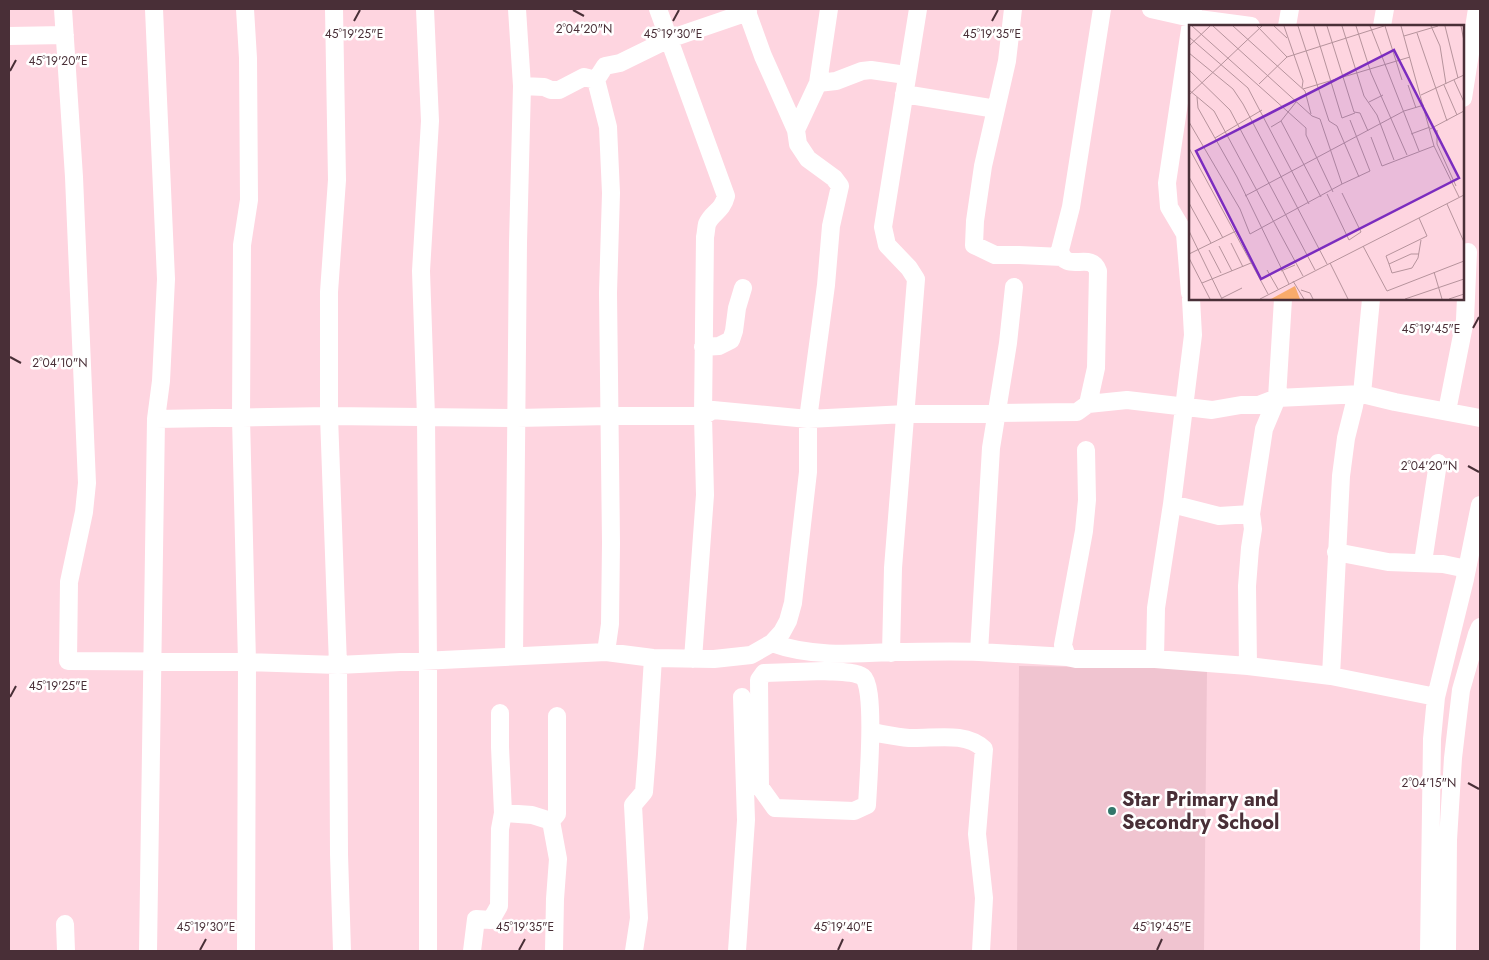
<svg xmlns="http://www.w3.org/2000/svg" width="1489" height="960" viewBox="0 0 1489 960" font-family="Jost,sans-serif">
  <rect width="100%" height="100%" fill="#fed5e0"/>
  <path fill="#f0c4d0" d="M1019,666l139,2 49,2 -3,281h-187z"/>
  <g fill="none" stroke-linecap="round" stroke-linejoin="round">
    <path stroke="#fff" stroke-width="18" d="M63,9l11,168 13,306 -3,29 -15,70 -1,79 179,1 91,3 268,-13 47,6 61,1 37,-4 21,-12 10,-11 6,-11 5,-18 15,-131v-53l18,-134 5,-59 9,-40 -6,-8 -26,-19 -10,-15 -2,-14 -33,-74 -17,-47
      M245,9l3,49 1,142 -7,45 -1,173 6,244 -1,289
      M334,9l3,171 -8,112v124l9,249 1,189 3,97
      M425,9l5,112 -9,150 5,146 2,245v289
      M658,9l68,187c-4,16 -14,16 -19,28 -1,4 -1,9 -2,13l-2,179 2,79 -12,164
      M1013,9l-6,52 -24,105 -8,55 -1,24 21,10h24l43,2
      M1151,9l40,9 60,8
      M1287,26l3,-17
      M1382,26l3,-17
      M9,36l56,-1
      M596,80l12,47 3,66 -3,100 3,250 -1,81 -4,28
      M818,83l18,-2 26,-10 9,-1 35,5
      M522,86l22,1 7,3h8l25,-13 12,3 9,-14 15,-3 49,-24 79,-27
      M904,94l92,15
      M1463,98l14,-89
      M796,130l22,-47 11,-74
      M1190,293l-5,-59 -16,-27 -2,-24 26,-174
      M703,347l16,-1 12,-6 3,-9 3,-23 6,-20
      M1088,404l8,-36 2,-97c-7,-21 -33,4 -38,-21l11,-43 31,-198
      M1447,411l18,-91 3,-68
      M156,419l173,-3 188,2 92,-2h94l10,-6 95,9 98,-5 171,-2 11,-8 39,-4 85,10 29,-5h18l18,-7 85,-4 33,8 85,16
      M1086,450l1,50 -3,31 -21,114 4,12 9,2h79l93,7 83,10 105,21
      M1172,504l47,12 32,-2
      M1336,552l52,10 55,2 24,5
      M1423,562l15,-99
      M772,643c38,14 81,11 122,9 28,0 56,-1 85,0l12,-204 17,-105 6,-56
      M979,652l88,5
      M891,653l2,-85 23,-289 -7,-11 -22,-23 -4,-18 35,-218
      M514,656l4,-413 4,-157 -5,-77
      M1155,659l1,-51 16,-104 21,-169 -2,-36
      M1248,666l-1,-80 3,-38 3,-19 -2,-15 13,-85 13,-31 6,-99
      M824,671c10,1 31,0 39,6 13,10 5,108 4,128l-13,6 -79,-3 -15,-21 -1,-107 5,-7z
      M1331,676l10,-200 5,-38 8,-32 1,-6 7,-6 9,-95
      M500,713v34l3,66 29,2 19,6 7,38 -3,40 -1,52
      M871,732c12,2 26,5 38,6 25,1 56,-7 75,11l-7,85 7,64 -3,53
      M551,821l6,-7v-98
      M65,924l1,27
      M148,951l8,-532 5,-38 5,-102 -12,-270
      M472,951l4,-32 15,1 8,-14 1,-77 3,-16
      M634,951l5,-33 -6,-113 11,-13 3,-38 6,-96
      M737,951l9,-131 -4,-123
      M1429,951l3,-212 4,-42 29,-118 15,-74
      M1447,951l1,-111 5,-82 8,-68 16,-56 3,-7"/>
  </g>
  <path fill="none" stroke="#492f37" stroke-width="2" d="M573,10l11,6M354,21l6,-11M673,21l6,-11M992,21l6,-11M10,71l6,-11M1473,328l6,-11M10,357l11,6M1468,466l11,6M10,697l6,-11M1468,783l11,6M200,950l6,-11M519,950l6,-11M838,950l5,-11M1157,950l5,-11"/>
  <circle fill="#33776b" stroke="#fff" stroke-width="2" cx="1112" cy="811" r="5"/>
  <g text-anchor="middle" stroke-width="5" stroke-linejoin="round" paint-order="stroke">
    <g font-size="20" font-weight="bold" fill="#492f37" stroke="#fff" text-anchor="start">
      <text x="1122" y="806">Star Primary and<tspan x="1122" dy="23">Secondry School</tspan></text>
    </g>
  </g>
  <g transform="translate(1189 25)">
    <rect width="275" height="275" fill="#fed5e0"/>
    <path d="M106,261l5,13h-29z" fill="#f8ab6b"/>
    <path fill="none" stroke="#b6939c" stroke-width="1" d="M3,1l114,102v7l27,57M44,1l72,65 6,23M68,1l30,31M85,1l13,12M95,1l19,55 -1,7M109,1l31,95 8,5 22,51M125,1l28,92 13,-5M138,1l27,86 6,1 8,18M153,1l22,70 13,19 17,45M167,1l15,47 36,82M181,1l49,125M196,1l17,54M212,1l33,120 25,51M242,1l9,20 6,38M256,1l13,52M272,1l3,15M228,8l30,88M215,11l34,-10M0,12l59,51 61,116M0,21l21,-20M0,28l44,36 10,15 84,160M0,45l41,40 85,160M265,55l10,22M70,59l28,-27 97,-31M219,60l8,23M255,60l13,30M114,64l107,-32M0,65l25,21 89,165M0,70l73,-69M232,70l43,-20M8,72l1,11 39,69 52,107M180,77l14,-7M92,96l40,76M0,97l51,87 10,25 92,-50 -22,-65 -8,-3 -99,-90M82,102l10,-6 15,-19M241,104l34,-18M248,105v14l19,42M222,109l19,-7M182,112l11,29 52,-20M26,113l47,-28M0,123l79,146M0,152l34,61M153,159l28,-13 -20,-51M138,169l22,46 12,-8 -19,-39M56,171l159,-85 20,-6M0,178l22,40M258,179l17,38M0,206l33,68M42,218l12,24M30,221l13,25M174,221l24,45 77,-30M20,225l12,23M0,229l47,-23M230,229h-8l-22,10 3,9 20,-5 6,-10 3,-18M0,233l21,41M141,238l18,36M200,239l-3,-8 41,-20 -8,-18M78,245l11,19M92,246l14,-6M245,247l8,27M104,256l11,18M13,258l49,-20M112,265l9,3 3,6M33,273l20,-10M71,274l204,-104M216,274l59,-20M260,274l15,-5"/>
    <path fill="#7b2cbf" fill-opacity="0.15" stroke="#7b2cbf" stroke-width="2.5" d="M205,25l65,128 -198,101 -65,-128z"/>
    <rect width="275" height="275" fill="none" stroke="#492f37" stroke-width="2.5"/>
  </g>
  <g font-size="12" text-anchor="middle" fill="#492f37" stroke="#fff" stroke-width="5" stroke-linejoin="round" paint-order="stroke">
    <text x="584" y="33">2°04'20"N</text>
    <text x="354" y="38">45°19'25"E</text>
    <text x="673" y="38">45°19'30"E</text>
    <text x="992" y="38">45°19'35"E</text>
    <text x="58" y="65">45°19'20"E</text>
    <text x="1431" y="333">45°19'45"E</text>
    <text x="60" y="367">2°04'10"N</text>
    <text x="1429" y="470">2°04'20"N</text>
    <text x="58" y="690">45°19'25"E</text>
    <text x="1429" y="787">2°04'15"N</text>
    <text x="206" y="931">45°19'30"E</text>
    <text x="525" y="931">45°19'35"E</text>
    <text x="843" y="931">45°19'40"E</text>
    <text x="1162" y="931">45°19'45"E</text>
  </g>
  <rect width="1489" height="960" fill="none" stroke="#492f37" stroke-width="20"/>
</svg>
